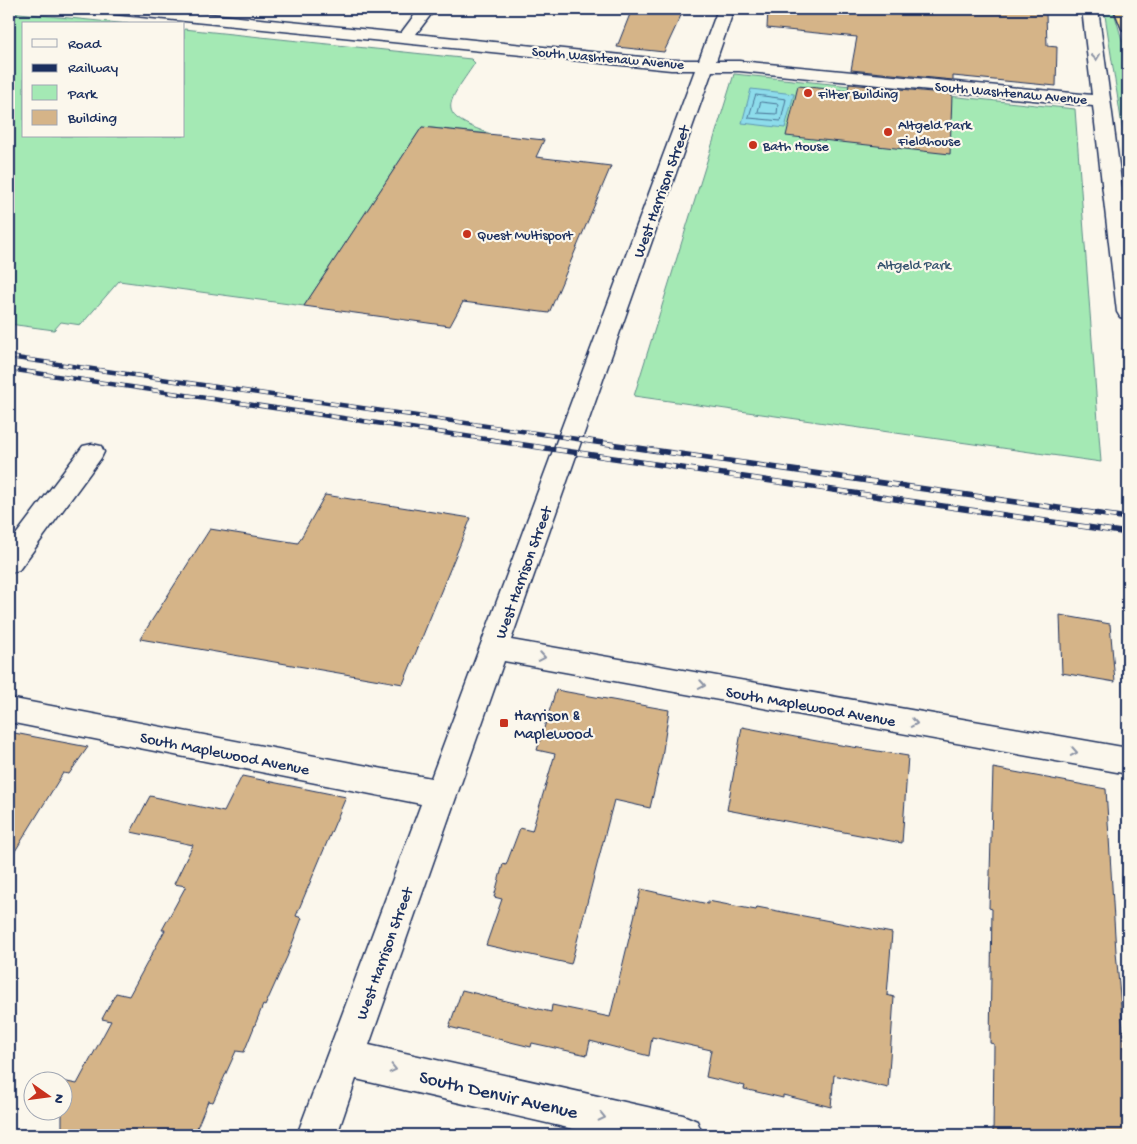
<svg xmlns="http://www.w3.org/2000/svg" width="1137" height="1144" viewBox="0 0 1137 1144" font-family="'Gochi Hand',sans-serif">
  <rect width="100%" height="100%" fill="#fbf7ec"/>
  <filter id="ink" filterUnits="userSpaceOnUse"><feTurbulence type="fractalNoise" baseFrequency=".02" numOctaves="2"/><feDisplacementMap in="SourceGraphic" scale="10" xChannelSelector="R" yChannelSelector="G"/><feConvolveMatrix kernelMatrix="1 2 1 2 8 2 1 2 1" color-interpolation-filters="sRGB"/></filter>
  <g filter="url(#ink)">
    <path fill="#a4e9b4" stroke="#608c89" d="M1104,9h9l15,51v105z
      M9,12l120,12h-105v112h160v-107l287,30 4,4c-29,43 -41,51 16,71l-69,-7 -118,179 -185,-25 -38,44 -20,-3 -7,8 -45,-6z
      M734,74l341,35 26,353 -467,-66z"/>
    <path fill="#8ddceb" stroke="#5f97b3" d="M751,89l43,5 -9,34 -43,-5z"/>
    <g fill="none" stroke-linecap="round" stroke-linejoin="round">
      <path stroke="#497496" stroke-width="1" d="M756,95l30,4 -5,22 -32,-3z
        M761,102l17,2 -1,10 -19,-1z"/>
    </g>
    <path fill="#d5b488" stroke="#1b2f5e" d="M632,9h52l-20,43 -47,-5z
      M768,9h274v4l4,1 1,32 10,1 -1,39 -103,-10v4l-102,-10 6,-33 -90,-9z
      M849,84l103,10 -2,60 -164,-18 12,-50 50,5z
      M422,127l122,13 -8,17 75,9 -62,147 -86,-11 -13,24 -146,-20z
      M325,495l146,23 -68,166 -263,-45 70,-110 88,14z
      M1060,615l50,9 5,58 -53,-9z
      M556,690l113,20 -7,47 -12,51 -36,-8 -43,164 -85,-19 16,-46 -8,-2 9,-33 3,1 14,-37 12,3 23,-77 -18,-4z
      M742,727l80,15 86,14 -6,87 -175,-33z
      M9,732l79,15 -19,27 -6,-1 -54,88z
      M993,768l113,21 10,163 12,132v51h-135l1,-91 -4,-1 2,-134 -3,-1z
      M242,776l104,21 -50,119 6,2 -15,39 -22,49 -2,-1 -19,47 -8,-1 -23,51 -5,-1 -14,34h-102l-30,-7v-47l15,3 34,-63 -9,-2 14,-26 13,3 36,-66h-3l24,-44 -12,-2 19,-39 -62,-13 19,-36 74,16z
      M641,889l67,15v-3l48,9 1,-3 135,26 -5,62 7,2 -6,91 -54,-13 -3,32 -48,-12v3l-39,-9 1,-3 -39,-9 5,-27 -59,-13 -3,19 -59,-15 -3,14 -55,-12 -1,4 -82,-20 13,-37 89,22 1,-7 58,12z"/>
    <g fill="none" stroke-linecap="round" stroke-linejoin="round">
      <g stroke="#1b2f5e" stroke-width="3">
        <path id="minor" d="M107,9h52l242,24 18,-24h16l-19,25 255,26h28l19,-51h16l-18,52h23l353,34 -10,-86h16l30,224v86l-8,-2 -3,-5 -24,-206 -354,-35h-27l-201,569 617,108v26l-624,-113 -135,384 314,70 14,6 6,14h-104l-243,-56 -19,56h-40l124,-331 -412,-82v-24l422,80 264,-708h-24l-556,-56 -6,-2z
          M92,444l9,2 3,6 -3,6 -82,112 -10,3v-29l74,-98z"/>
      </g>
      <g stroke="#1b2f5e" stroke-width="3">
        <path id="highway" d="M1114,9h14v22l-6,-2z"/>
      </g>
      <use href="#minor" fill="#fbf7ec" fill-rule="evenodd"/>
      <use href="#highway" fill="#fadf96" fill-rule="evenodd"/>
      <g stroke="#1b2f5e" stroke-width="4.5">
        <path id="rail-far1" d="M9,357l582,84
          M9,369l490,72"/>
      </g>
      <g stroke="#1b2f5e" stroke-width="5.5">
        <path id="rail" d="M490,440l638,93
          M582,440l546,78"/>
      </g>
      <use href="#rail-far1" stroke="#fbf7ec" stroke-width="3" stroke-dasharray="9" stroke-linecap="butt"/>
      <use href="#rail" stroke="#fbf7ec" stroke-width="4" stroke-dasharray="11" stroke-linecap="butt"/>
    </g>
    <defs><path id="oneway-chevron" d="M-2-3.5L2.5 0L-2 3.5" fill="none" stroke-width="1.6" stroke-linecap="round" stroke-linejoin="round" transform="scale(1.25)"/></defs>
    <g stroke="#8b93a5">
      <use href="#oneway-chevron" transform="translate(1096 57) rotate(83)"/>
      <use href="#oneway-chevron" transform="translate(542 657) rotate(10)"/>
      <use href="#oneway-chevron" transform="translate(702 685) rotate(10)"/>
      <use href="#oneway-chevron" transform="translate(914 723) rotate(10)"/>
      <use href="#oneway-chevron" transform="translate(1074 752) rotate(10)"/>
      <use href="#oneway-chevron" transform="translate(393 1069) rotate(13)"/>
      <use href="#oneway-chevron" transform="translate(602 1117) rotate(13)"/>
    </g>
  </g>
  <g fill="#c8321e" stroke="#fbf7ec" stroke-width="2">
    <circle cx="808" cy="93" r="5"/>
    <circle cx="888" cy="132" r="5"/>
    <circle cx="753" cy="145" r="5"/>
    <circle cx="467" cy="234" r="5"/>
    <rect x="499" y="718" width="10" height="10" rx="2.5"/>
  </g>
  <g text-anchor="middle" stroke-width="4.5" stroke-linejoin="round" paint-order="stroke">
    <g font-size="14" fill="#1b2f5e" stroke="#fbf7ec">
      <text transform="translate(608 57) rotate(5)" y="5">South Washtenaw Avenue</text>
      <text transform="translate(1011 92) rotate(5)" y="5">South Washtenaw Avenue</text>
    </g>
    <g font-size="14" fill="#1b2f5e" stroke="#fbf7ec" text-anchor="start">
      <text x="818" y="98">Filter Building</text>
      <text x="898" y="129">Altgeld Park<tspan x="898" dy="16">Fieldhouse</tspan></text>
      <text x="763" y="150">Bath House</text>
      <text x="477" y="239">Quest Multisport</text>
    </g>
    <g font-size="14" fill="#36546f" stroke="#fbf7ec">
      <text x="914" y="269">Altgeld Park</text>
    </g>
    <g font-size="16" fill="#1b2f5e" stroke="#fbf7ec">
      <text transform="translate(660 191) rotate(-70)" y="6">West Harrison Street</text>
      <text transform="translate(522 572) rotate(-70)" y="6">West Harrison Street</text>
      <text transform="translate(811 705) rotate(10)" y="6">South Maplewood Avenue</text>
      <text transform="translate(225 752) rotate(11)" y="6">South Maplewood Avenue</text>
      <text transform="translate(383 953) rotate(-70)" y="6">West Harrison Street</text>
    </g>
    <g font-size="16" fill="#1b2f5e" stroke="#fbf7ec" text-anchor="start">
      <text x="514" y="720">Harrison &amp;<tspan x="514" dy="18">Maplewood</tspan></text>
    </g>
    <g font-size="19" fill="#1b2f5e" stroke="#fbf7ec">
      <text transform="translate(499 1093) rotate(13)" y="7">South Denvir Avenue</text>
    </g>
  </g>
  <rect width="1137" height="1144" fill="none" stroke="#fbf7ec" stroke-width="30"/>
  <rect x="15" y="15" width="1107" height="1114" fill="none" stroke="#1b2f5e" stroke-width="2" filter="url(#ink)"/>
  <rect x="22" y="22" width="162" height="115" fill="#fbf7ec" stroke="#a1a7b3"/>
  <rect x="32" y="39" width="25" height="8" fill="#fbf7ec" stroke="#a1a7b3"/>
  <text x="68" y="48" font-size="15" fill="#1b2f5e">Road</text>
  <rect x="32" y="64" width="25" height="8" fill="#1b2f5e" stroke="#a1a7b3"/>
  <text x="68" y="72" font-size="15" fill="#1b2f5e">Railway</text>
  <rect x="32" y="85" width="25" height="15" fill="#a4e9b4" stroke="#a1a7b3"/>
  <text x="68" y="98" font-size="15" fill="#1b2f5e">Park</text>
  <rect x="32" y="110" width="25" height="15" fill="#d5b488" stroke="#a1a7b3"/>
  <text x="68" y="122" font-size="15" fill="#1b2f5e">Building</text>
  <g transform="translate(48 1096) rotate(104)"><circle r="24" fill="#fbf7ec" stroke="#a1a7b3"/>
  <path d="M0-4L9 19L0 12L-9 19Z" fill="#c8321e"/>
  <text y="-8" font-size="14" font-weight="bold" text-anchor="middle" fill="#1b2f5e">N</text>
  </g>
</svg>
